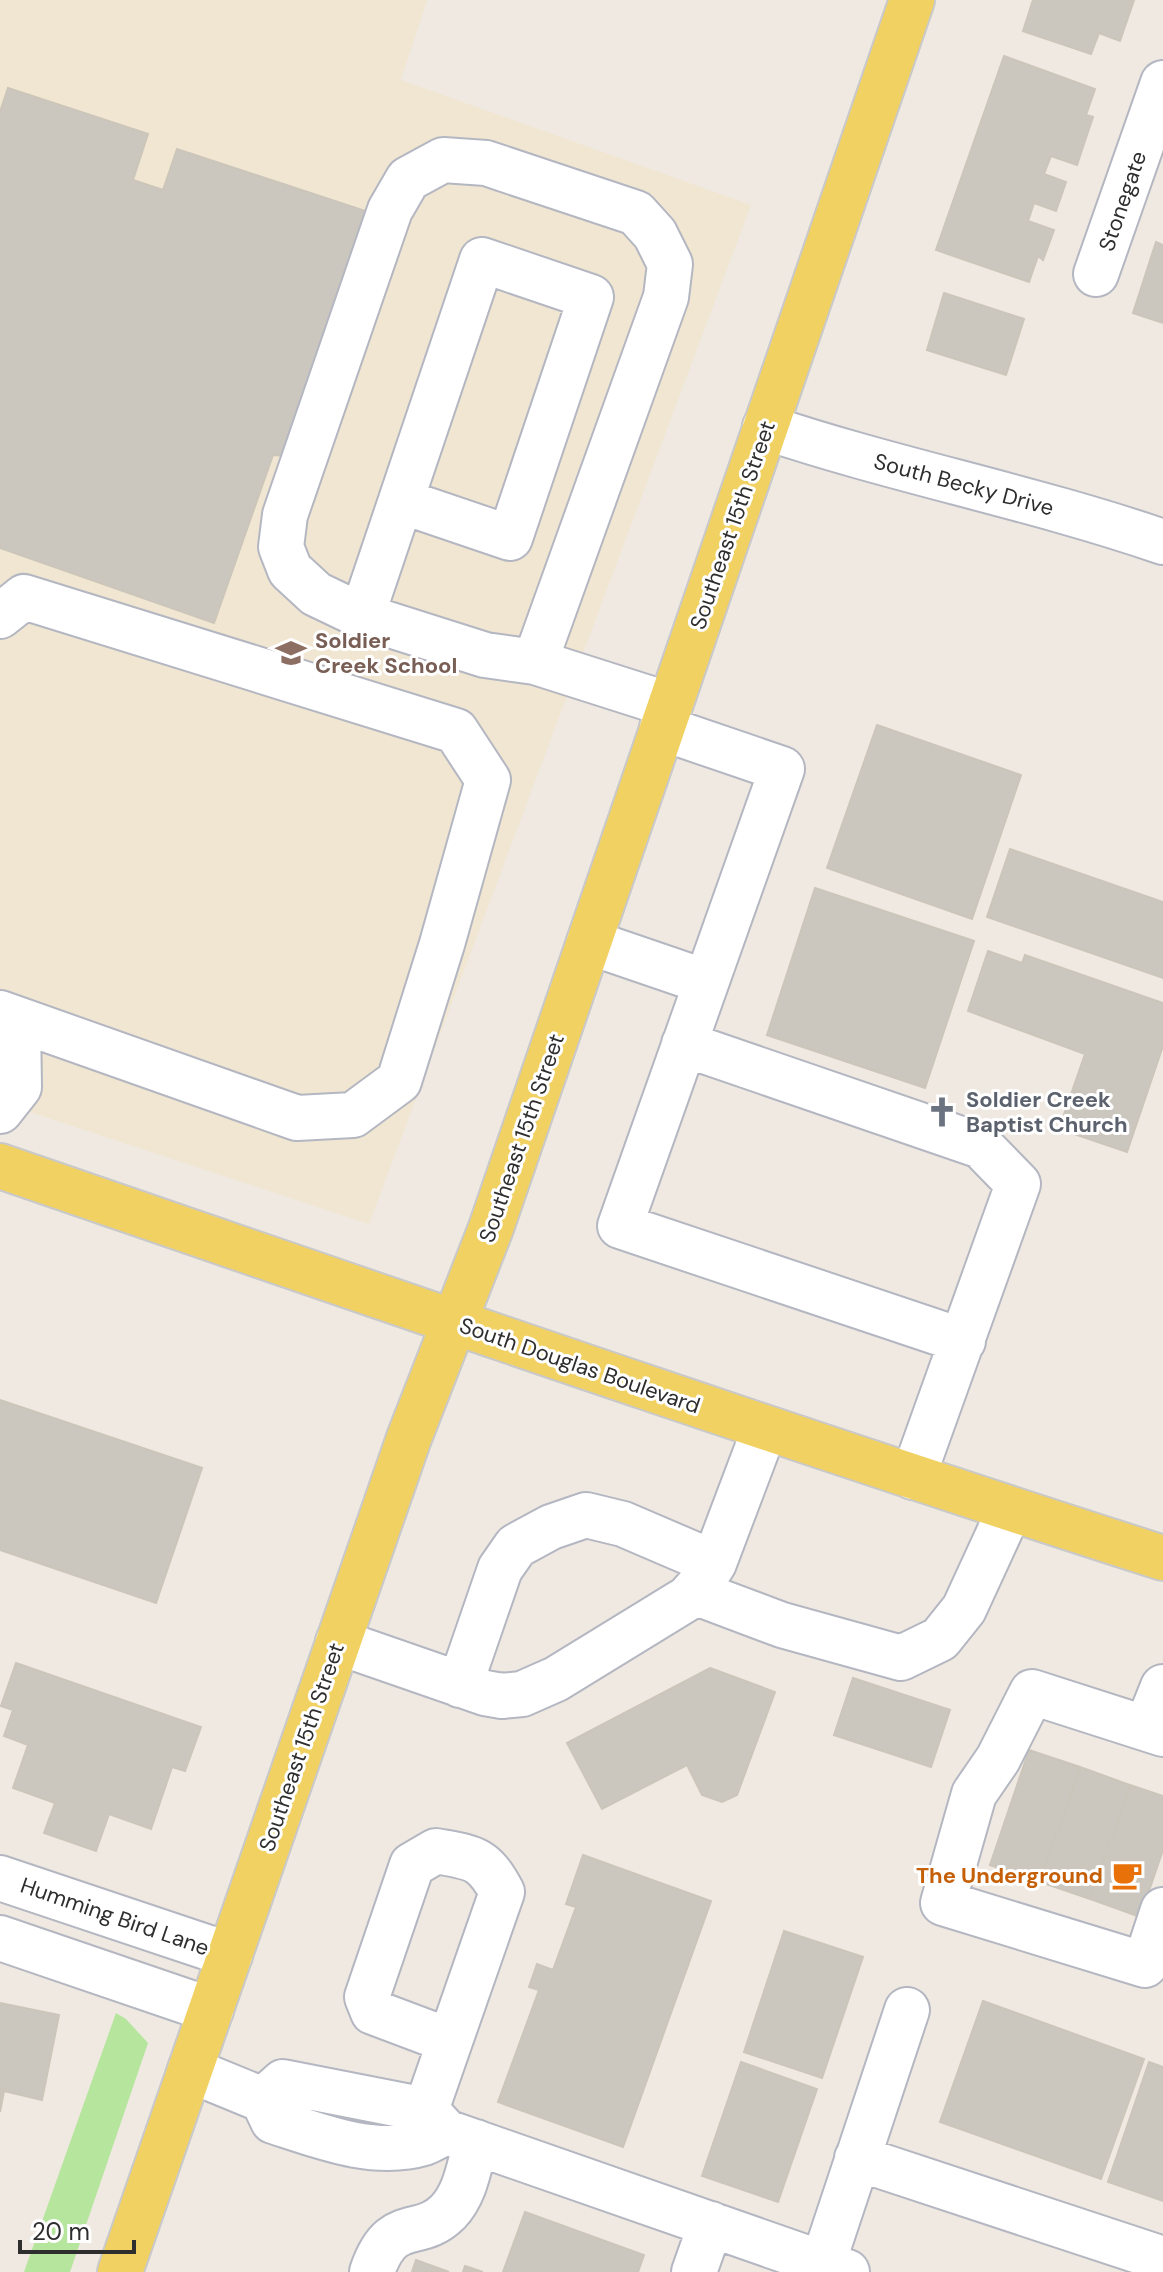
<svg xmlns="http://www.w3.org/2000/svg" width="1163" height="2272" viewBox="0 0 1163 2272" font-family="'DM Sans',sans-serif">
  <rect width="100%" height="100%" fill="#efe9e1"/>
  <path fill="#f0e6d1" d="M0,0h427l-26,80 350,125 -382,1019 -369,-122z"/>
  <path fill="#b6e59e" d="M116,2013l10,6 22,24 -78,229h-46z"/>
  <path fill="#cbc7bf" stroke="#cbc5ba" stroke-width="2" d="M1033,0h101l-14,41 -21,-8 -8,21 -68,-23z
    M1004,56l91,33 -9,26 7,2 -16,48 -26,-9 -7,18 22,8 -10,29 -22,-8 -6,18 26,9 -11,30 -5,-4 -9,26 -93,-32z
    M8,88l140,46 -15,46 30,10 14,-41 191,63 -80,244 -15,-1 -59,168 -214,-75v-436z
    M1156,242l7,3v78l-30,-10z
    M944,293l80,26 -18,56 -79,-25z
    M877,725l144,50 -49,144 -145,-51z
    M1010,849l153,53v76l-176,-61z
    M815,888l159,53 -49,147 -158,-53z
    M988,951l34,12 3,-8 138,48v43l-36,106 -68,-23 26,-75 -117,-43z
    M0,1400l202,68 -46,135 -156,-53z
    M16,1663l185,64 -16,44 -13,-4 -21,62 -42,-15 -13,37 -52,-18 11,-30 -42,-15 15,-43 -24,-9 9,-26 -12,-4z
    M710,1668l65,24 -38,103 -15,7 -20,-7 -15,-30 -85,44 -35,-66z
    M853,1678l97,32 -19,57 -97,-32z
    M1029,1750l51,17 -40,115 -50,-17z
    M1080,1767l50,18 -40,114 -50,-17z
    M1130,1785l33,11v54l-23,67 -50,-18z
    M583,1855l128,46 -88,246 -125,-45 41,-112 -10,-3 8,-23 16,6 23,-63 -10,-3z
    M784,1931l79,26 -41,121 -78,-26z
    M983,2001l161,58 -43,120 -161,-57z
    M0,2003l59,12 -17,85 -38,-9 -4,21z
    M741,2062l76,27 -39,113 -76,-26z
    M1149,2062l14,5v134l-55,-19z
    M525,2212l119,43 -6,17h-135z
    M416,2260l33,12h-37z
    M465,2266l18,6h-20z"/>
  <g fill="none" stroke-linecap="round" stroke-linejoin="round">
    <g stroke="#b4b7c1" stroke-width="48">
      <path id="minor" d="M1096,274l67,-191
        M765,427c131,44 267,70 398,115
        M0,616l24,-19 432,134 32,49 -46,164 -43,137 -46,34 -56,3 -297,-105
        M362,616l120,-356 109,37 -81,241 -109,-37
        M535,662l131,-365 4,-33 -15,-30 -19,-21 -150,-50 -43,-3 -35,19 -18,31 -105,305 -4,32 9,23 26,24 46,22 123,39 50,7 135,43
        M662,728l120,41 -162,457 343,115
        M589,942l117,40
        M684,1044l297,102 37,38 -105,293
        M0,1111l19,-24 -1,-66
        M694,1592l88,33 119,33 39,-19 24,-30 46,-100
        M338,1642l147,51 17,3 20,-2 34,-15 132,-81 14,-16 12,-19 51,-135
        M460,1685l40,-116 16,-23 35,-19 35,-12 37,9 91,39
        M1147,1727l16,-40
        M1163,1734l-131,-42 -34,67 -24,35 -31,109 202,62 18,-55
        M0,1878l230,77
        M0,1938l211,72
        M190,2070l73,30 10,21c46,15 101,37 151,22 8,-3 15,-8 22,-11l-20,-22 -143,-28 -20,18
        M426,2110l76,-218c-19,-35 -28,-34 -66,-41l-24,14 -45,132 6,15 77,29
        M446,2132l401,140
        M857,2158l306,101
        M823,2263l84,-253
        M372,2272c20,-59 46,-30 76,-60 18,-19 21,-46 28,-70
        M694,2272l17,-48"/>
    </g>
    <g stroke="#c9c9c9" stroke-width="48">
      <path id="major" d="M0,1166c387,133 773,267 1163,392
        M120,2272l289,-834 82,-210 421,-1228"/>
    </g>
    <use href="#minor" stroke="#fff" stroke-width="44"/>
    <use href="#major" stroke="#f2d163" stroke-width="44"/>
  </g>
  <defs>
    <g id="school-bare" transform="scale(2.4)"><path d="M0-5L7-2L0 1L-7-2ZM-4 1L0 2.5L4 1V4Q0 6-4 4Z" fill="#8d6e63" stroke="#fff" stroke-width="2.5" paint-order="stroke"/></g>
    <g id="church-bare" transform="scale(2.4)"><path d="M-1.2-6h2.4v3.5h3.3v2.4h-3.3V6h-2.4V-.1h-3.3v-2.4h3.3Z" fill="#6b7280" stroke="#fff" stroke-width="2.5" paint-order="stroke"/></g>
    <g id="cafe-bare" transform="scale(2.4)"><path d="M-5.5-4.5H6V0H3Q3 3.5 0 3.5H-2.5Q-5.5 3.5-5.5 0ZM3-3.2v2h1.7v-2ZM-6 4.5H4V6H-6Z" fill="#e8710a" stroke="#fff" stroke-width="2.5" paint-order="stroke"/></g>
  </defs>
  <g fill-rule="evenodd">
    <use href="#school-bare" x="291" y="653"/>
    <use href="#church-bare" x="942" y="1112"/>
    <use href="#cafe-bare" x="1127" y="1875"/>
  </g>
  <g text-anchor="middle" stroke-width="6" stroke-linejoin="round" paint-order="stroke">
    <g font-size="22" fill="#2e2e2e" stroke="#fff">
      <text transform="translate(1122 201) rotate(-71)" y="8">Stonegate</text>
      <text transform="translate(964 484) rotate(15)" y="8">South Becky Drive</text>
      <text transform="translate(732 525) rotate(-71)" y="8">Southeast 15th Street</text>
      <text transform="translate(521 1138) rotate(-71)" y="8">Southeast 15th Street</text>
      <text transform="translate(580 1365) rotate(19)" y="8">South Douglas Boulevard</text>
      <text transform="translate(301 1747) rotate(-71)" y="8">Southeast 15th Street</text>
      <text transform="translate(115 1916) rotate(19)" y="8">Humming Bird Lane</text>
    </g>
    <g font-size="22" font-weight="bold" fill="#785e54" stroke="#fff" text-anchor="start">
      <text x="315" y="648">Soldier<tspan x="315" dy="25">Creek School</tspan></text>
    </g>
    <g font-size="22" font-weight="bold" fill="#5b616d" stroke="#fff" text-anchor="start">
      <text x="966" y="1107">Soldier Creek<tspan x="966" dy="25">Baptist Church</tspan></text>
    </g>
    <g font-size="22" font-weight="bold" fill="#c56008" stroke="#fff" text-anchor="end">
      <text x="1103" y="1883">The Underground</text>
    </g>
  </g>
  <path d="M20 2240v12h114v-12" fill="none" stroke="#2e2e2e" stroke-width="4"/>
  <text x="32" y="2240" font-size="24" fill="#2e2e2e" stroke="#ffffff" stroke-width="6" paint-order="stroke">20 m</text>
</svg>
